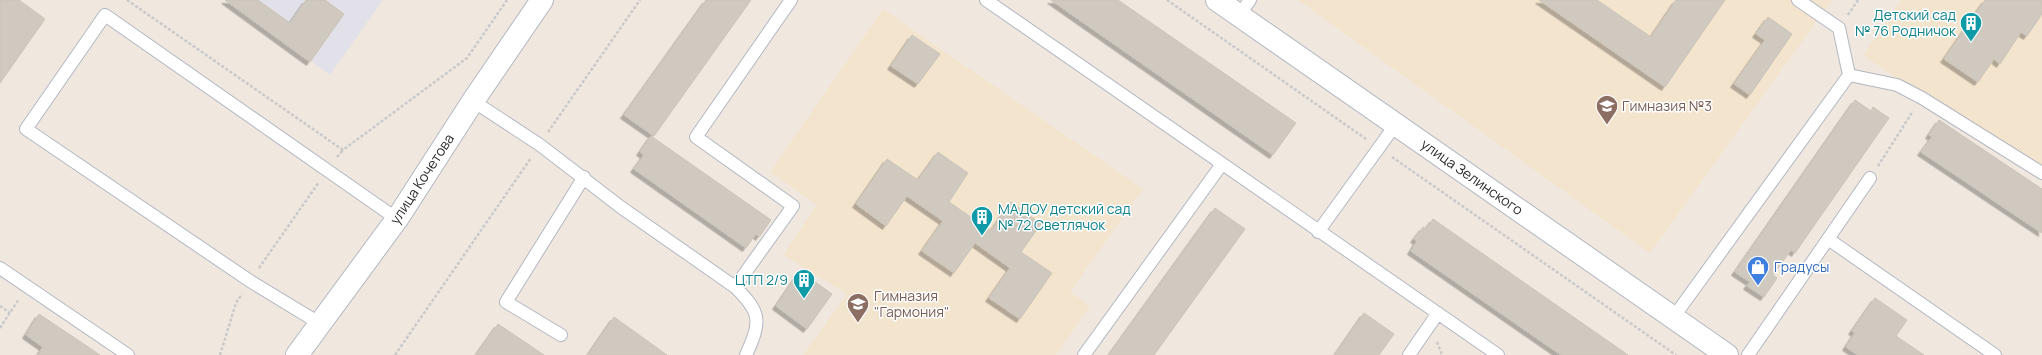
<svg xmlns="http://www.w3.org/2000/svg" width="2042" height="355" viewBox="0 0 2042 355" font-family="Manrope,sans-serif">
  <defs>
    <filter id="shadow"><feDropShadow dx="-3.5" dy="3.5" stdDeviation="0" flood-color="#0004"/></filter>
  </defs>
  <rect width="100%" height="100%" fill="#f0e8df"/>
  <path fill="#e2e0e8" d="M226,0h157l-53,75z"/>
  <path fill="#f3e4ce" d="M1298,0h534l-182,253z
    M1901,0h141v179l-179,-124z
    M883,9l260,180 -73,103 20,14 -34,49h-253l44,-61 -64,-39 34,-50 -47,-33z"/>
  <path fill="#cfc9c0" stroke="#ccc4b8" filter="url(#shadow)" d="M0,0h19l26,19 -45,64z
    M225,0h33l32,23 16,-23h19l19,14 -34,48z
    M706,0h45l-97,136 -30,-21z
    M1051,0h67l178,123 -23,32z
    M1539,0h58l54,37 25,-37h49l-60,87z
    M1985,0h57v14l-15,22 -6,-4 -21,32 -6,-5 -16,23 -34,-23z
    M1768,17l24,17 -42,61 -16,-11 31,-44 -9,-6z
    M912,35l28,19 -22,30 -27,-18z
    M1855,100l16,11 2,-4 16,11 -94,135 -4,-3 -18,25 4,3 -13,19 -17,-11 3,-4 -15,-10z
    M1939,120l103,69v44l-121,-81 11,-15 -3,-2z
    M651,136l120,84 -12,17 -3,-3 -10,14 -112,-79 10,-14 -4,-3z
    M938,152l30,21 -19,29 42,29 20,-29 30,22 -20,28 31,21 -32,46 -31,-21 21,-30 -35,-25 -21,30 -32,-22 21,-30 -36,-25 -21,30 -30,-22 31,-45 31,21z
    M1215,208l30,21 -91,126h-45z
    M1433,219l126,88 69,48h-67l-150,-104 6,-10 -3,-2 9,-12 3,2z
    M800,271l32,23 -25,35 -31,-23z
    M1875,298l32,22 -11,16 28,19h-66l-12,-8 9,-14 -3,-2z
    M1364,313l30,21 -15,21h-44z
    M39,314l61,41h-62l5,-8 -17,-12z
    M614,317l53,38h-79z
    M498,324l46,31h-68z"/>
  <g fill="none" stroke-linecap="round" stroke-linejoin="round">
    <g stroke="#b3b7c2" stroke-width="14">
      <path id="lane" d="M986,0l512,355
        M1798,0l41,28 10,47
        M1239,15l11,-15
        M473,101l67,44 82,63 113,79c27,26 26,35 11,68
        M1318,232l78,-108
        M1828,239l167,116
        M0,268l128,87
        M735,287l58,-81 -97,-69 95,-137
        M1673,318l176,-243 48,10 25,13 120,75
        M319,323l-69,-42 -224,-152 79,-114 292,204
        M561,335l-55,-33 78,-125
        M1084,355l138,-191
        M1409,355l29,-42
        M1748,355l122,-177"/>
    </g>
    <g stroke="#b3b7c2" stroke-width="24">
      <path id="secondary" d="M1217,0l510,355
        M297,355l100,-136 76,-118 69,-101"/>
    </g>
    <path stroke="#c9c9c9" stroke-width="2.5" stroke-dasharray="3 2" stroke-linecap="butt" d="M127,0l216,150 124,-92 40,-58
      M1167,0l199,139
      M1848,15l10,-15
      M548,132l92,-132
      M337,157l6,-7
      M1392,157l284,198
      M1878,166l35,-55
      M259,268l60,-86
      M0,306l10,7
      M0,328l19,-29
      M1437,342l5,13
      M220,355l16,-52 6,-9
      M395,355l136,-197"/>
    <use href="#lane" stroke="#fff" stroke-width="12"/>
    <use href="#secondary" stroke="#fff" stroke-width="22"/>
  </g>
  <defs>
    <g id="building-pin" transform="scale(1.15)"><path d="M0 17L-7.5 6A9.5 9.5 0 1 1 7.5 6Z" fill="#0f9aa8" stroke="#fff"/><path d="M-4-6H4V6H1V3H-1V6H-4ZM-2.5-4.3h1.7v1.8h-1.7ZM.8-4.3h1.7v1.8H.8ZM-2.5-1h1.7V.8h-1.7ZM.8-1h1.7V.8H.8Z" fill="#fff"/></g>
    <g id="school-pin" transform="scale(1.15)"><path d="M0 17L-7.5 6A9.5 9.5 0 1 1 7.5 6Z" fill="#8d6e63" stroke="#fff"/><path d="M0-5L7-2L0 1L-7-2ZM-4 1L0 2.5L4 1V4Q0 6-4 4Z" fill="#fff"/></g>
    <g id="shop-pin" transform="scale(1.15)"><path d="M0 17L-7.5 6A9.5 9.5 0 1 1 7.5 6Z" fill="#3f7fe0" stroke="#fff"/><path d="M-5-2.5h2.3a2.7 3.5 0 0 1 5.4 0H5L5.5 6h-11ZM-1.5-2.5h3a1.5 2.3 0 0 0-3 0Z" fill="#fff"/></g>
  </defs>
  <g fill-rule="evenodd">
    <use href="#building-pin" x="1971" y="23"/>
    <use href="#school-pin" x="1607" y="106"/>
    <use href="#building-pin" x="982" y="217"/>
    <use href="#shop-pin" x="1758" y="267"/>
    <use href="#building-pin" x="804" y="280"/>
    <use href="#school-pin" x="858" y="304"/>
  </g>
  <g text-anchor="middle" stroke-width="3" stroke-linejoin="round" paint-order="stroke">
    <g font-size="14" fill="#0d838f" stroke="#fff" text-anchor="end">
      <text x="1956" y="20">Детский сад<tspan x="1956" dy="16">№ 76 Родничок</tspan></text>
      <text x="998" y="214" text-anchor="start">МАДОУ детский сад<tspan x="998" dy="16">№ 72 Светлячок</tspan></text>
      <text x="788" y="285">ЦТП 2/9</text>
    </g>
    <g font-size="14" fill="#785e54" stroke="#fff" text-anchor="start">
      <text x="1622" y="111">Гимназия №3</text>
      <text x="874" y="301">Гимназия<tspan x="874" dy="16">"Гармония"</tspan></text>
    </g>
    <g font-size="14" fill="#2e2e2e" stroke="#fff">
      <text transform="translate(1472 177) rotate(35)" y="5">улица Зелинского</text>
      <text transform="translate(422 179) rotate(-57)" y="5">улица Кочетова</text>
    </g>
    <g font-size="14" fill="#366cbe" stroke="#fff" text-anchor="start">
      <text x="1774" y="272">Градусы</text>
    </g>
  </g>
</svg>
